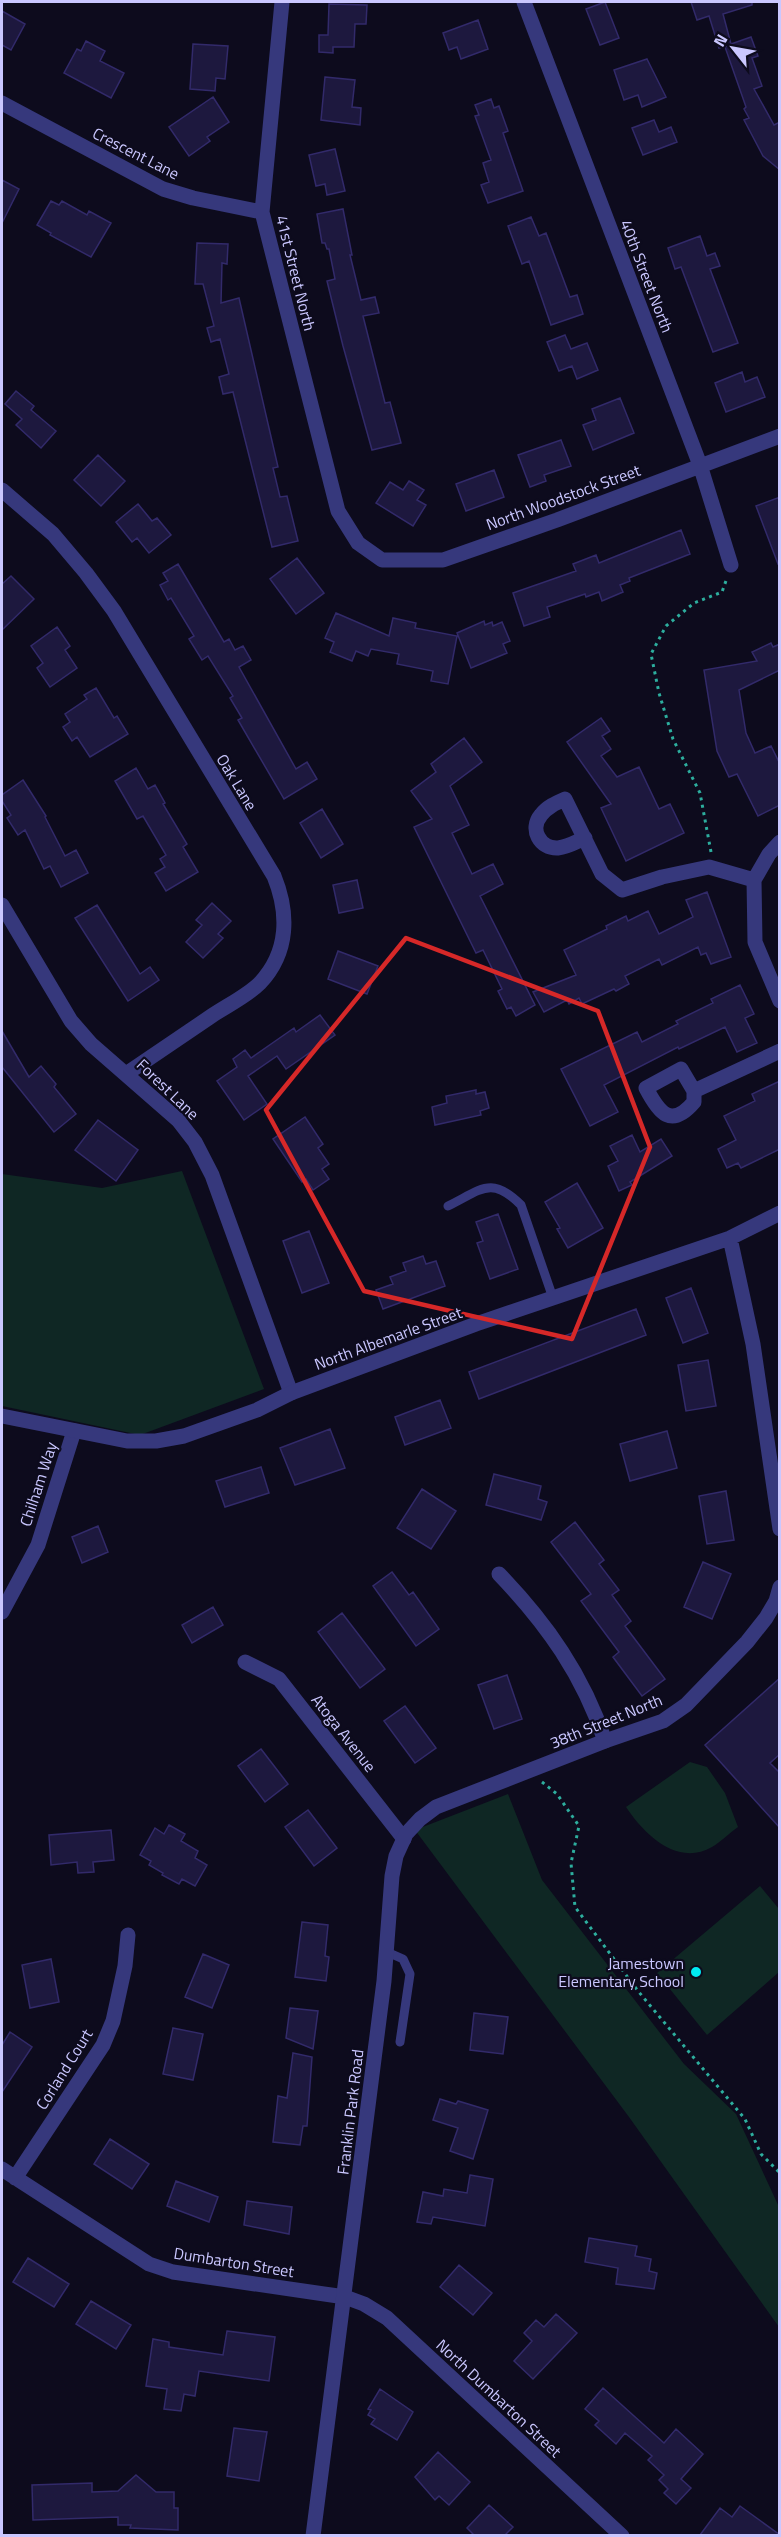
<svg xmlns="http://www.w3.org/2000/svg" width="781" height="2537" viewBox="0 0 781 2537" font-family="'Titillium Web',sans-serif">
  <rect width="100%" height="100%" fill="#0d0b1d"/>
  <path fill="#0f2724" d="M182,1171l82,218 -124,46 -138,-29v-232l100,14z
    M690,1762l17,5 18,26 13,34c-9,6 -17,15 -26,20 -35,20 -68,-13 -86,-40z
    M508,1794l34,86 142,184 52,50 43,93v120l-150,-210 -214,-287z
    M760,1886l19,23v63l-72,63 -50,-62z"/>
  <path fill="#1d183e" stroke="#322a6a" stroke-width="1.5" d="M605,2l14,36 -19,7 -14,-36z
    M691,2h61v3l-29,9 8,30 20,-7 7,19 -6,2 10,28 -8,3 20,36 6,-3v48l-17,-14 -19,-36 5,-2 -5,-9 2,-2 -21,-60 2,-1 -8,2 -10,-32 -12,4z
    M329,4l38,1 -1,19h-11l-1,23h-21v6l-14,-1v-17h9z
    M2,11l23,13 -14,26 -9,-5z
    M478,20l10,29 -27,10 -4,-12 -8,3 -6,-17z
    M86,41l19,10 -5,10 24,12 -13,25 -47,-25 13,-24 4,2z
    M193,44l35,2 -3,33 -9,-1 -1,13 -25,-2z
    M647,59l19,38 -24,10 -4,-12 -14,5 -10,-30z
    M325,77l30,3 -3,27 9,1 -1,17 -39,-5z
    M213,97l16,25 -22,15 3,4 -21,15 -20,-29z
    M491,99l3,9 5,-2 9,25 -5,2 20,58 -35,12 -7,-18 8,-3 -6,-19 8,-3 -16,-44 4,-1 -4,-10z
    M654,120l5,12 12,-5 6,15 -34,13 -11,-27z
    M335,149l10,42 -18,4 -2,-11 -9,2 -7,-31z
    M2,180l17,9 -17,34z
    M51,201l8,4 3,-4 25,14 2,-4 22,12 -20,34 -41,-22 1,-2 -14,-8z
    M343,209l9,46h-2l11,45 14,-3 4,16 -16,3 22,87 5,-1 11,41 -29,7 -29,-104 -16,-65 8,-2 -6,-30h-2l-2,-6h-3l-5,-29z
    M531,217l8,19 7,-3 24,64 7,-2 6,19 -32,11 -22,-64 -7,3 -14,-38z
    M700,236l7,20 8,-3 5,13 -10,3 28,74 -25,9 -32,-85 -6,2 -7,-21z
    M197,243l31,1 -1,20 -5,-1 -1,40 18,-5 39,169 -5,1 7,29 7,-1 11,45 -26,6 -39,-155 -10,2 -4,-17 10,-3 -9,-35 -9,3 -4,-14 7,-2 -11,-42h-8z
    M565,335l6,14 16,-6 11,27 -21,9 -5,-13 -13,5 -12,-29z
    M742,372l3,10 12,-5 8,20 -39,15 -11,-29z
    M16,391l18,15 -3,4 25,21 -15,17 -25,-23 6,-6 -17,-15z
    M620,398l14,35 -41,17 -10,-25 13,-5 -4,-11z
    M561,440l10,26 -27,9 2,6 -16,6 -12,-32z
    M98,455l27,26 -24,25 -27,-26z
    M494,470l10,27 -38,14 -10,-27z
    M409,481l15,9 -7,10 9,5 -13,21 -37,-23 14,-21 13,8z
    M780,497v66l-2,1 -22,-58z
    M138,504l14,17 5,-3 14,17 -22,18 -12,-15 -5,4 -16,-20z
    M681,530l9,24 -61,24 1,3 -10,4 3,7 -21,9 -3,-9 -13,5 -1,-3 -38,13 3,10 -26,9 -11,-33 63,-22 -3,-7 23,-9 3,8z
    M297,558l27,35 -28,21 -26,-35z
    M178,564l46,78 5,-3 6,11 8,-4 8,14 -12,7 57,102 11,-7 10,17 -33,20 -46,-79 4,-2 -12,-20 3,-2 -25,-40 -6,4 -13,-21 5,-3 -23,-38 -3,2 -8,-15 8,-4 -5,-8z
    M11,576l23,23 -32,31v-46z
    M336,613l53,23 4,-18 23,5 -1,5 42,8 -9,48 -17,-3 2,-10 -36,-7 2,-10 -28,-5 -3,7 -12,-5 -4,10 -22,-9 4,-10 -9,-4z
    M484,621l1,4 7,-3 1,4 9,-4 8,19 -7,3 4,9 -36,15 -14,-35z
    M57,627l13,19 -5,4 12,18 -27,19 -13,-19 6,-5 -12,-17z
    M771,643l2,4 7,-3v26l-41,20 7,43 9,20 16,-7 9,18v41l-22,11 -21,-42 -8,3 -12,-26 -13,-81 53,-9 -5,-9z
    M96,688l18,30 3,-2 11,18 -38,23 -13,-20 -5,4 -9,-14 7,-5 -5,-8 22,-15 -3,-4z
    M601,718l9,13 -8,5 9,13 -10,7 16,21 22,-10 20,42 11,-5 14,29 -58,28 -25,-53 10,-4 -44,-62z
    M464,738l18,24 -32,24 19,39 -17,8 20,41 21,-10 10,20 -23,12 55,109 -19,11 -5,-9 -4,2 -9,-18 4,-2 -19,-39 -7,3 -62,-126 18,-8 -21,-28 25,-19 -5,-8z
    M136,768l12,21 7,-4 10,18 -2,1 24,40 -4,3 15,25 -32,19 -11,-18 10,-6 -5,-8 6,-4 -23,-39 -6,3 -22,-38z
    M23,780l23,36 -1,1 20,39 11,-6 12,23 -27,14 -11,-21 -6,3 -19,-39 -7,5 -11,-17 4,-3 -9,-14v-6z
    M322,809l21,35 -22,14 -21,-35z
    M357,880l6,28 -24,5 -6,-28z
    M707,892l24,65 -20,7 -5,-11 -5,2 -3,-8 -36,18 -3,-6 -34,17 4,8 -13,7 -2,-2 -32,15 -3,-6 -10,6 -2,-4 -23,12 -11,-20 43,-17 -12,-25 43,-21 -1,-3 20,-10 2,5 20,-10 11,23 34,-17 -7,-17z
    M212,903l19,18 -13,13 5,4 -20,20 -17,-16 16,-17 -6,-5z
    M97,905l43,69 10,-7 9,13 -31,21 -53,-83z
    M338,951l40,15 -11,28 -39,-15z
    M740,985l14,29 -9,4 12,25 -20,9 -12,-25 -46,22 -1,-2 -74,38 14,27 -28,14 -29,-57 76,-37 5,10 36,-18 -2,-3 37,-18 -2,-4z
    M320,1015l15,20 -49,34 -9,-13 -29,20 19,28 -23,16 -27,-39 20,-14 -4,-8 12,-9 6,8 43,-30 2,4z
    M2,1031l27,46 12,-11 15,18 -2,3 22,27 -22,18 -52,-65z
    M780,1081v68l-39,19 -3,-5 -11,5 -9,-19 18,-9 -12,-24 31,-15 -3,-7z
    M476,1090v4l9,-2 4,16 -9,3 1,4 -46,10 -3,-18 15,-4 -1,-7z
    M305,1117l18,27 -5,4 11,16 -7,5 7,10 -16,11 -7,-11 -4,3 -29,-43z
    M98,1120l40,30 -22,31 -41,-31z
    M632,1135l8,17 21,-13 11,17 -42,26 2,3 -13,6 -11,-25 10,-5 -8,-15z
    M577,1183l26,45 -35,20 -11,-19 3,-1 -15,-26z
    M498,1214l20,55 -28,10 -13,-36 6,-2 -7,-19z
    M309,1231l20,52 -27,10 -19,-52z
    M423,1256l3,8 10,-3 9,25 -62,23 -7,-19 17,-6 -3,-7 16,-6 -3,-8z
    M691,1288l17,45 -25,10 -17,-45z
    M636,1309l10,26 -167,64 -10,-27z
    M708,1360l8,46 -30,5 -8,-46z
    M440,1400l11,28 -46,17 -10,-28z
    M330,1429l15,39 -50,17 -15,-37z
    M667,1431l10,37 -47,13 -10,-37z
    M261,1467l8,26 -44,14 -9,-26z
    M494,1474l47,12 -3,13 9,3 -6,18 -55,-15z
    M422,1489l34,22 -25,38 -34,-21z
    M726,1491l8,49 -27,4 -8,-48z
    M575,1522l29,38 -5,4 20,26 -7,5 19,26 -6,5 40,53 -23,17 -29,-39 6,-5 -38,-51 10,-7 -40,-52z
    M98,1526l10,26 -26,11 -10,-26z
    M703,1562l28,12 -19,45 -28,-12z
    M392,1572l17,23 4,-3 26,37 -23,17 -43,-60z
    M213,1607l10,18 -31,18 -10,-18z
    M342,1613l43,56 -25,19 -42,-56z
    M507,1675l15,44 -28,10 -16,-44z
    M780,1678v76l-10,9 10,10v55l-75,-83z
    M405,1706l31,42 -21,15 -31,-42z
    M261,1749l27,35 -23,18 -27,-36z
    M308,1810l29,38 -23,18 -29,-39z
    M169,1825l16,9 -4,7 17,10 -3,7 12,7 -12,21 -13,-7 -3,5 -17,-9 1,-2 -14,-8 2,-4 -11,-6 15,-27 9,6z
    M111,1830l3,30 -21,2 1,10 -16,1 -1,-11 -26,3 -2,-30z
    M302,1922l26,3 -3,31 4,1 -3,24 -31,-4z
    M203,1954l26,11 -17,43 -27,-11z
    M51,1959l8,43 -29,6 -8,-43z
    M290,2008l28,3 -5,38 -27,-11z
    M474,2013l34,4 -5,37 -33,-4z
    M173,2028l30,6 -10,46 -30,-6z
    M10,2032l22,15 -30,45v-47z
    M293,2053l19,4 -5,69h-4l-3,19 -27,-3 5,-46 9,2z
    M440,2099l16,5 2,-3 30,9 -15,49 -23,-8 8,-23 -25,-8z
    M110,2139l39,25 -17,25 -38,-25z
    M470,2175l23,4 -8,47 -52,-9 -2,7 -14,-2 6,-30 20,4 1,-7 23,4z
    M176,2181l42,16 -9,25 -42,-16z
    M247,2201l45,6 -3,27 -45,-9z
    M589,2238l48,8 -2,10 16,3 -2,12 8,2 -3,16 -38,-5 2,-16 -33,-6z
    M28,2258l41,26 -15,23 -41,-25z
    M459,2265l33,28 -19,22 -33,-28z
    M91,2301l40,24 -15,24 -40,-25z
    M556,2314l21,19 -44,46 -19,-18 18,-20 -8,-8 12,-13 8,7z
    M227,2331l48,6 -6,44 -70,-10 -4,25 -11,-2 -3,17 -17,-2 3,-20 -21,-3 7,-47 16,3v5l54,8z
    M603,2388l61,55 12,-14 27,25 -22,25 10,9 -15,16 -12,-11 4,-4 -9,-9 5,-5 -16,-15 4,-4 -27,-23 -9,11 -21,-19 4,-4 -14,-12z
    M380,2389l33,23 -16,28 -26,-16 4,-5 -7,-4 3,-5 -3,-1z
    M234,2428l33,4 -8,49 -32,-5z
    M438,2452l32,30 -21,23 -10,-9 -4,4 -20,-23z
    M136,2475l20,17h18v16h4v22l-48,-2 1,-3h-13v-8l-85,3 -1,-35 60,-2v9l26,-1z
    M489,2505l24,22 -8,8h-31l-7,-7z
    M740,2506l40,29h-80l20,-27 12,9z"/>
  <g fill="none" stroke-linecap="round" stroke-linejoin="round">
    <path stroke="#2dae9e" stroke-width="3" stroke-dasharray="3 4.5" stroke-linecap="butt" d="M711,852l-11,-59 -27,-54 -14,-46 -8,-39 15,-28 28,-23 28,-11 5,-14
      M542,1782l15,12 22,32 -8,37 4,44 63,84 107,128 16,35 19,19"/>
    <path stroke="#36387c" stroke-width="9" d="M448,1206c33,-16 43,-31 73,-1l32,93
      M387,1952l16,7 7,15 -10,68"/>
    <path stroke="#36387c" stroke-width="15" d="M282,2l-20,210 76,299 20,32 24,17h61l114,-40 223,-84
      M524,2l176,463 31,100
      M2,103l161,86 30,9 69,14
      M2,490l51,44 33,39 28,38 160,265c15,37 15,76 -14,107 -13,13 -34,23 -50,34 -28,19 -56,38 -84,57
      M585,838c-9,4 -17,9 -27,10 -18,1 -29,-19 -17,-33 6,-8 15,-12 24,-16l37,75 20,16 40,-13 47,-10 45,13
      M780,842l-11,12 -15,26 1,62 25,59
      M2,905l69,116 20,23 87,76 17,22 17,33 79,218
      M681,1069l13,22v11c-23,27 -35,11 -48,-14z
      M694,1091l86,-40
      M499,1574c48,50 84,101 106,167
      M2,1612l36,-67 36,-114
      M245,1662l34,17 125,160
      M2,2169l147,95 24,8 172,25 19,7 23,14 235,218
      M15,2178l88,-133 10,-24 12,-55 3,-31"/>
    <path stroke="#36387c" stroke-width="15" d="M730,1238l23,106 27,185
      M2,1416l125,25h29l28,-5 73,-26 34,-17 185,-69 254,-86 50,-25
      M313,2536l71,-555 8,-105 4,-20 10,-22 14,-15 16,-12 169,-66 58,-20 23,-16 61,-63 19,-24 10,-17 4,-14"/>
  </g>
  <path fill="none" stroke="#d62828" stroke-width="4.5" stroke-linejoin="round" d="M406,938l192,73 52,136 -78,192 -208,-48 -98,-181z"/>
  <circle fill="#00e9f2" stroke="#0d0b1d" stroke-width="2" cx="696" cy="1972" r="6"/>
  <g text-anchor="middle" stroke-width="4.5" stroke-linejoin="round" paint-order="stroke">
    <g font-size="16" fill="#cac7ff" stroke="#0d0b1d">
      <text transform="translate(136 153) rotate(27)" y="6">Crescent Lane</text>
      <text transform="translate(296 273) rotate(76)" y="6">41st Street North</text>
      <text transform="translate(647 276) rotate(69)" y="6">40th Street North</text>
      <text transform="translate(563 497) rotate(-20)" y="6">North Woodstock Street</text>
      <text transform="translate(237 782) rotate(59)" y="6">Oak Lane</text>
      <text transform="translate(168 1089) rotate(44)" y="6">Forest Lane</text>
      <text transform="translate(388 1338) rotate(-20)" y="6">North Albemarle Street</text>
      <text transform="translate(38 1484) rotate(-72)" y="6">Chilham Way</text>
      <text transform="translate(606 1721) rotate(-22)" y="6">38th Street North</text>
      <text transform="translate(344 1733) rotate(52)" y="6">Atoga Avenue</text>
      <text transform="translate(64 2069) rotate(-58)" y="6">Corland Court</text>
      <text transform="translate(350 2112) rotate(-83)" y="6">Franklin Park Road</text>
      <text transform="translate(234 2262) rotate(9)" y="6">Dumbarton Street</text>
      <text transform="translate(499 2398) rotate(43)" y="6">North Dumbarton Street</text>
    </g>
    <g font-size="16" fill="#cac7ff" stroke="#0d0b1d" text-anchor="end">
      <text x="684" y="1969">Jamestown<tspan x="684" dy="18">Elementary School</tspan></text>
    </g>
  </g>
  <rect width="781" height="2537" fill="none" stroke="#cac7ff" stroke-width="6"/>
  <g transform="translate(733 48) rotate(301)" stroke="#0d0b1d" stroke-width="4.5" paint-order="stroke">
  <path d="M0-4.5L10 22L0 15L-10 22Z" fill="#cac7ff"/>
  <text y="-9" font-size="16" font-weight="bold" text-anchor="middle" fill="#cac7ff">N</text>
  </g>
</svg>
